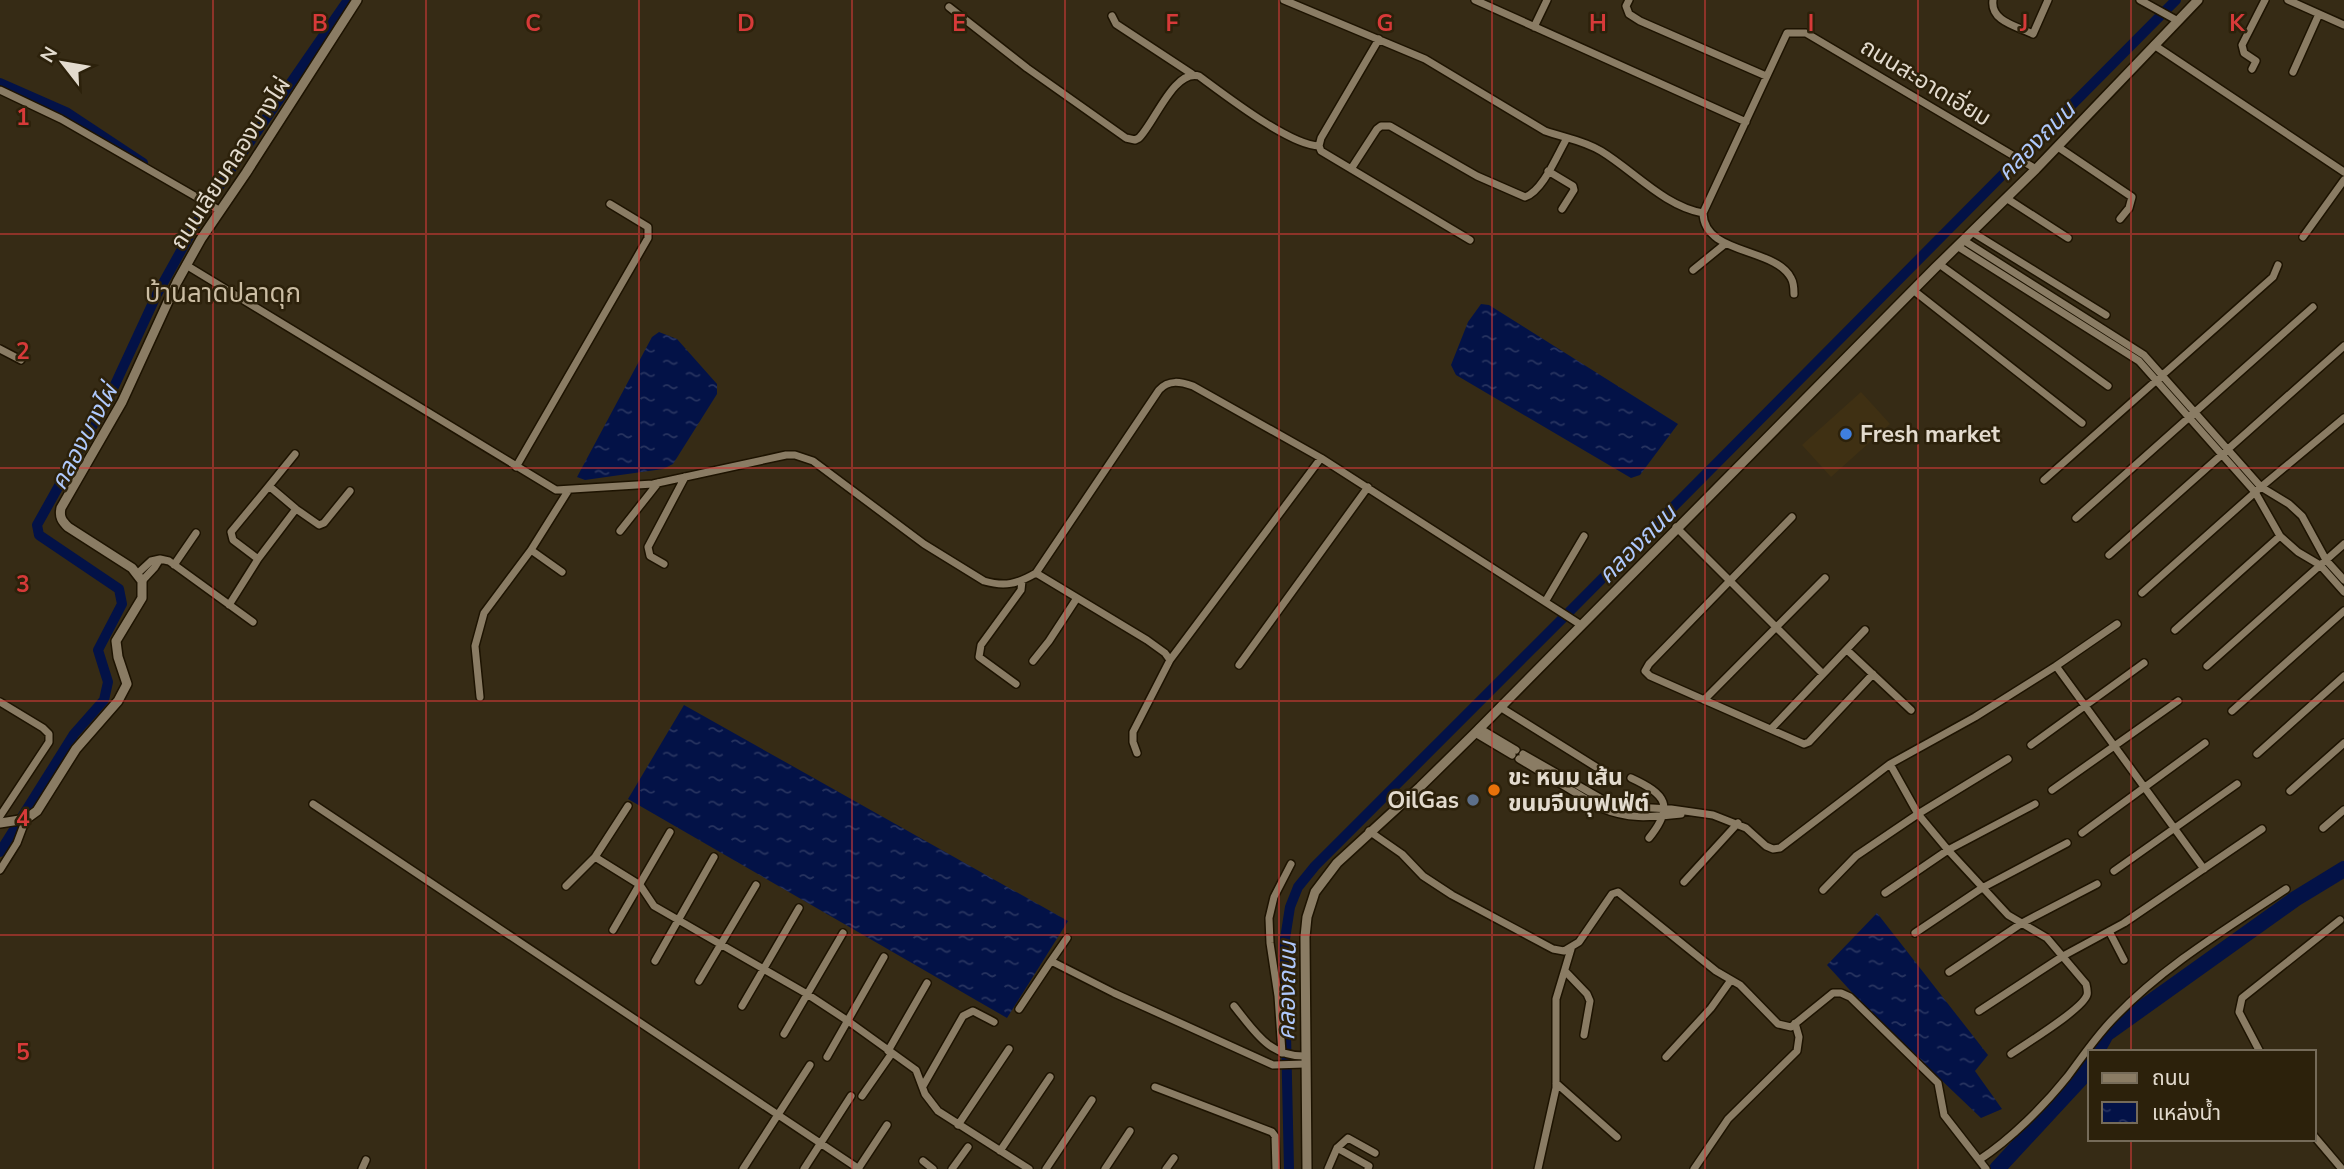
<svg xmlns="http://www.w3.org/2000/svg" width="2344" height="1169" viewBox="0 0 2344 1169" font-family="'Nunito Sans','Noto Sans Thai',sans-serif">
  <defs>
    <pattern id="water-ripples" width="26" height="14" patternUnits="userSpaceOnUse" patternTransform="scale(1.75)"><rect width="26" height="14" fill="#031247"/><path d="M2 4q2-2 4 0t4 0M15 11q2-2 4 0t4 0" fill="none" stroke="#283460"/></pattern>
  </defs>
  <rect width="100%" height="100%" fill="#362b15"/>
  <path fill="#3f3013" d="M1861,392l29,32 -59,53 -29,-32z"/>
  <path fill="url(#water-ripples)" d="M1481,304l8,1 189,119 -38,51 -9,3 -175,-103 -5,-10 17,-43z
    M659,332l18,7 40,45v10l-44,70 -10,5 -78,11 -8,-3 75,-140z
    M684,705l384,216 -61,97 -379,-219z
    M1877,913l111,142 -13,16 27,38 -21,9 -113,-108 -41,-45z"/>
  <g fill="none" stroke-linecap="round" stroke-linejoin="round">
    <path stroke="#031247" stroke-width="10" d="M0,83l66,29 77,51
      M0,852l74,-118 30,-34 4,-18 -10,-32 24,-46 -3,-15 -80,-54 -2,-10 75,-134 45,-97 50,-90 141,-204
      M1289,1169l-5,-224 6,-38 8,-20 17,-21 257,-257 604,-609"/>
    <path stroke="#031247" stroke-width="16" d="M2096,1052l10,-18 189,-135 49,-30
      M1997,1169l86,-93 7,-13"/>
    <g stroke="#1d1301" stroke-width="10">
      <path id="minor" d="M1284,0l141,59 120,72c20,7 38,9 56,20 33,20 63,55 102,62
        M1475,0l271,122
        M1629,0l-3,6 3,8 11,7 126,55
        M1993,0c-3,21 23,26 40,34l15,-34
        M2140,0l38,21
        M2288,0l56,25
        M949,7l78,61 99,70 9,2 4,-2c16,-16 35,-69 60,-62 26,19 90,69 120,70
        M1112,16l4,8 76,50
        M1534,27l13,-27
        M1379,39l-58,99 -2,8 2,5 149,89
        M2154,45l190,127
        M2252,69l4,-8 -12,-8 -2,-8 23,-45
        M2293,72l26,-58
        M0,90l61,29 158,91
        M2058,147l74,50 -3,11 -9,11
        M1351,169l26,-40 4,-3h9l87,50 48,21c18,-6 32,-42 42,-59
        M1548,171l25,15 1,4 -12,19
        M2006,198l62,40
        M1972,232l134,83
        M2303,237l41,-57
        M1963,240l181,115 117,132 28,17 13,12 24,44 18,20
        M1957,246l182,115 116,131 25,44 18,16 22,13 24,27
        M1939,264l169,122
        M186,265l370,225 97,-6 133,-29h9l18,6 111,83 60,37c21,6 33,3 52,-8l123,-183c10,-11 22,-8 34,-4l128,72 260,167
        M1693,270l32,-26
        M1913,290l169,133
        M1794,294c0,-6 0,-11 -3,-16 -16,-31 -87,-23 -88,-65l84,-180h19l230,136
        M0,349l21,11
        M516,467l132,-229v-11l-38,-23
        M2044,480l229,-203 5,-12
        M269,486l26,-32
        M1792,517l-143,147 -4,7 5,5 154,68 5,-2 64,-68
        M2076,518l237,-211
        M1676,527l147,147
        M620,531l38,-48
        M531,550l31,22
        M2109,555l235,-209
        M160,559l9,2 84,61
        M258,559l-25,-19 -2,-8 38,-46 27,23
        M664,564l-14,-8 -2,-9 37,-70
        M174,565l22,-32
        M138,573l13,-12 9,-2 -5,8 -13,14
        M1036,573l111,67 18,13 5,7 -37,72v10l4,11
        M2142,593l119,-106 83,-69
        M1545,602l39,-66
        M229,605l29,-46 38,-50 23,16 5,-2 26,-32
        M2175,630l105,-94
        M1847,650l64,60
        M1170,660l151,-202
        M1033,661l16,-20 28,-43
        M1239,665l129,-178
        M2056,666l148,203
        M2207,666l137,-122
        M1016,684l-37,-27 2,-12 40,-55 1,-9
        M480,697l-5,-51 9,-33 47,-63 37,-59
        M1704,700l121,-122
        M0,702l43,26 6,6v8l-49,74
        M1500,707l96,60
        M2232,711l112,-100
        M1479,728l37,22
        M1771,729l94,-99
        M1475,733l37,22
        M2031,745l113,-82
        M1523,754l91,52 57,3 42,6 33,13 20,18 7,3 7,-1 110,-84 85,-47 81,-51 61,-42
        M2257,754l87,-78
        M1519,759l82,49c29,12 50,9 80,6
        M1890,764l28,50 30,36 60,65 39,23 39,46c1,4 2,8 1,11 -5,15 -62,49 -76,59
        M1631,778c35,16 44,28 18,60
        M2052,790l126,-89
        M2290,791l54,-48
        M313,804l546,365
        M2323,828l21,-18
        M1369,831l33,23 21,22 29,19 101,54 11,2 15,-9 33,-48 6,-2 98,79 24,14 38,39 13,3 42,-34h8l9,4 88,86 6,32 42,54
        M2082,833l123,-90
        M595,857l45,28 14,21 153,88 41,27 68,49 9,24 13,17 91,58
        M0,870l17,-27 9,-24
        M2114,871l123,-87
        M1684,882l54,-59
        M566,886l29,-29 33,-51
        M1823,890l33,-34 62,-42 90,-55
        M1885,893l63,-43 87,-46
        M613,930l57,-98
        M2109,931l15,29
        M1915,933l67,-45 85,-45
        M655,961l59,-104
        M1051,961l16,-23
        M1565,971l22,23 3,7 -6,34
        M1949,972l73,-49 75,-39
        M699,981l57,-96
        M742,1006l57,-98
        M1234,1006c21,26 35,51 72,50
        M1019,1009l32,-48 63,32 159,72 32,-1
        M1979,1011l84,-55 61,-33 138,-94
        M784,1034l59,-101
        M888,1051l39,-68
        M2260,1052l-21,-40 3,-14 98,-78
        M1282,1053l-4,-57 -8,-53 -1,-25 5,-21 17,-33
        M827,1057l57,-100
        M1666,1057l45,-49 20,-28
        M1556,1083l61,54
        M923,1086l40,-70 10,-5 21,11
        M1155,1087l117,45 3,4 1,33
        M862,1096l30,-43
        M958,1125l51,-76
        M2314,1136l28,33
        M1337,1148l11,-10 27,15
        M1000,1151l50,-74
        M1979,1160c32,-21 65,-54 89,-84 15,-20 29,-41 47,-59 50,-52 111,-88 171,-128
        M923,1161l10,8
        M362,1169l4,-9
        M743,1169l67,-104
        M804,1169l47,-73
        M858,1169l29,-44
        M952,1169l16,-22
        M1046,1169l46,-69
        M1105,1169l25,-38
        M1166,1169l8,-11
        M1328,1169l9,-21 32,18 -1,3
        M1538,1169l18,-81v-89l15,-50
        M1694,1169l34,-50 69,-68 2,-14 -4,-14"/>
    </g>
    <g stroke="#1d1301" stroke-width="12">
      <path id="tertiary" d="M0,823l26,-4 11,-8 39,-62 42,-48 9,-17 -9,-27 -2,-16 26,-43v-17l-10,-13 -64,-41c-6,-6 -9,-10 -7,-19l61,-106 55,-120 24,-43 45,-66 111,-173
        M1307,1169l-2,-232 2,-20 8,-25 22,-29 83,-76 55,-54 460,-465 101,-99 162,-169"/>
    </g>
    <use href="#minor" stroke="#8a7c64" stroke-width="7"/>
    <use href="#tertiary" stroke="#8a7c64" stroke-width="9"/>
  </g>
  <path fill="none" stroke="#d73a39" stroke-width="2" stroke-opacity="0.55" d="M213,0v1169M426,0v1169M639,0v1169M852,0v1169M1065,0v1169M1279,0v1169M1492,0v1169M1705,0v1169M1918,0v1169M2131,0v1052M0,234h2344M0,468h2344M0,701h2344M0,935h2344M2131,1139v30"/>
  <circle fill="#3f7fe0" stroke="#2c210b" stroke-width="2.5" cx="1846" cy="434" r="7"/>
  <circle fill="#e8710a" stroke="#2c210b" stroke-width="2.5" cx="1494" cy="790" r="7"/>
  <circle fill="#5c6f8a" stroke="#2c210b" stroke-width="2.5" cx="1473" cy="800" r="7"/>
  <g text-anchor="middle" stroke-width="5" stroke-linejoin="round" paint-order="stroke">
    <g font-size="23" fill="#e3dbce" stroke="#2c210b">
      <text transform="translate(1926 82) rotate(31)" y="8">ถนนสะอาดเอี่ยม</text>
      <text transform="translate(230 163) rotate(-57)" y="8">ถนนเลียบคลองบางไผ่</text>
    </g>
    <g font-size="23" font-weight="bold" fill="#e3dbce" stroke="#2c210b" text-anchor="start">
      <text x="1860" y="442">Fresh market</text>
      <text x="1508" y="785">ขะ หนม เส้น<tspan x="1508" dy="26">ขนมจีนบุฟเฟ่ต์</tspan></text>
      <text x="1459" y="808" text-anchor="end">OilGas</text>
    </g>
    <g font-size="24" font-style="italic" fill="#afc9fd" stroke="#2c210b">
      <text transform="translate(2036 141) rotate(-45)" y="8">คลองถนน</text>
      <text transform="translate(84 437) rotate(-62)" y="8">คลองบางไผ่</text>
      <text transform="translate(1637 544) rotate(-45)" y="8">คลองถนน</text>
      <text transform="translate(1287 991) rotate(-89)" y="8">คลองถนน</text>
    </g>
    <g font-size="26" fill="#cbbda3" stroke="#2c210b">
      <text x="223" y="302">บ้านลาดปลาดุก</text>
    </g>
  </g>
  <g font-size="23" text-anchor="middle" font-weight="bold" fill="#d73a39" stroke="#2c210b" stroke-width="5" stroke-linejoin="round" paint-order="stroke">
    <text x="320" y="31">B</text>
    <text x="533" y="31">C</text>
    <text x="746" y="31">D</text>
    <text x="959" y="31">E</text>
    <text x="1172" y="31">F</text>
    <text x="1385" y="31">G</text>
    <text x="1598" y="31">H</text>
    <text x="1811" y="31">I</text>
    <text x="2024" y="31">J</text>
    <text x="2237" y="31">K</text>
    <text x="23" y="125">1</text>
    <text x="23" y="359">2</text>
    <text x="23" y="592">3</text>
    <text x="23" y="826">4</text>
    <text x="23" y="1060">5</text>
  </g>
  <rect x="2088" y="1050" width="228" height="91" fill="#2c210b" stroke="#756b59" stroke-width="2"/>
  <rect x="2102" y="1073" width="35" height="10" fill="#8a7c64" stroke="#756b59" stroke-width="2"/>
  <text x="2152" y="1085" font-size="21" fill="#e3dbce">ถนน</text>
  <rect x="2102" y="1102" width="35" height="21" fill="url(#water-ripples)" stroke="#756b59" stroke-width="2"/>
  <text x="2152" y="1120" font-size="21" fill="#e3dbce">แหล่งน้ำ</text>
  <g transform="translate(63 63) rotate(301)" stroke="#2c210b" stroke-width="5" paint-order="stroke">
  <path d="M0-5L12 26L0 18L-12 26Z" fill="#e3dbce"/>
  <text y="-10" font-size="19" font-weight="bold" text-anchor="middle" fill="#e3dbce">N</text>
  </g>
</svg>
